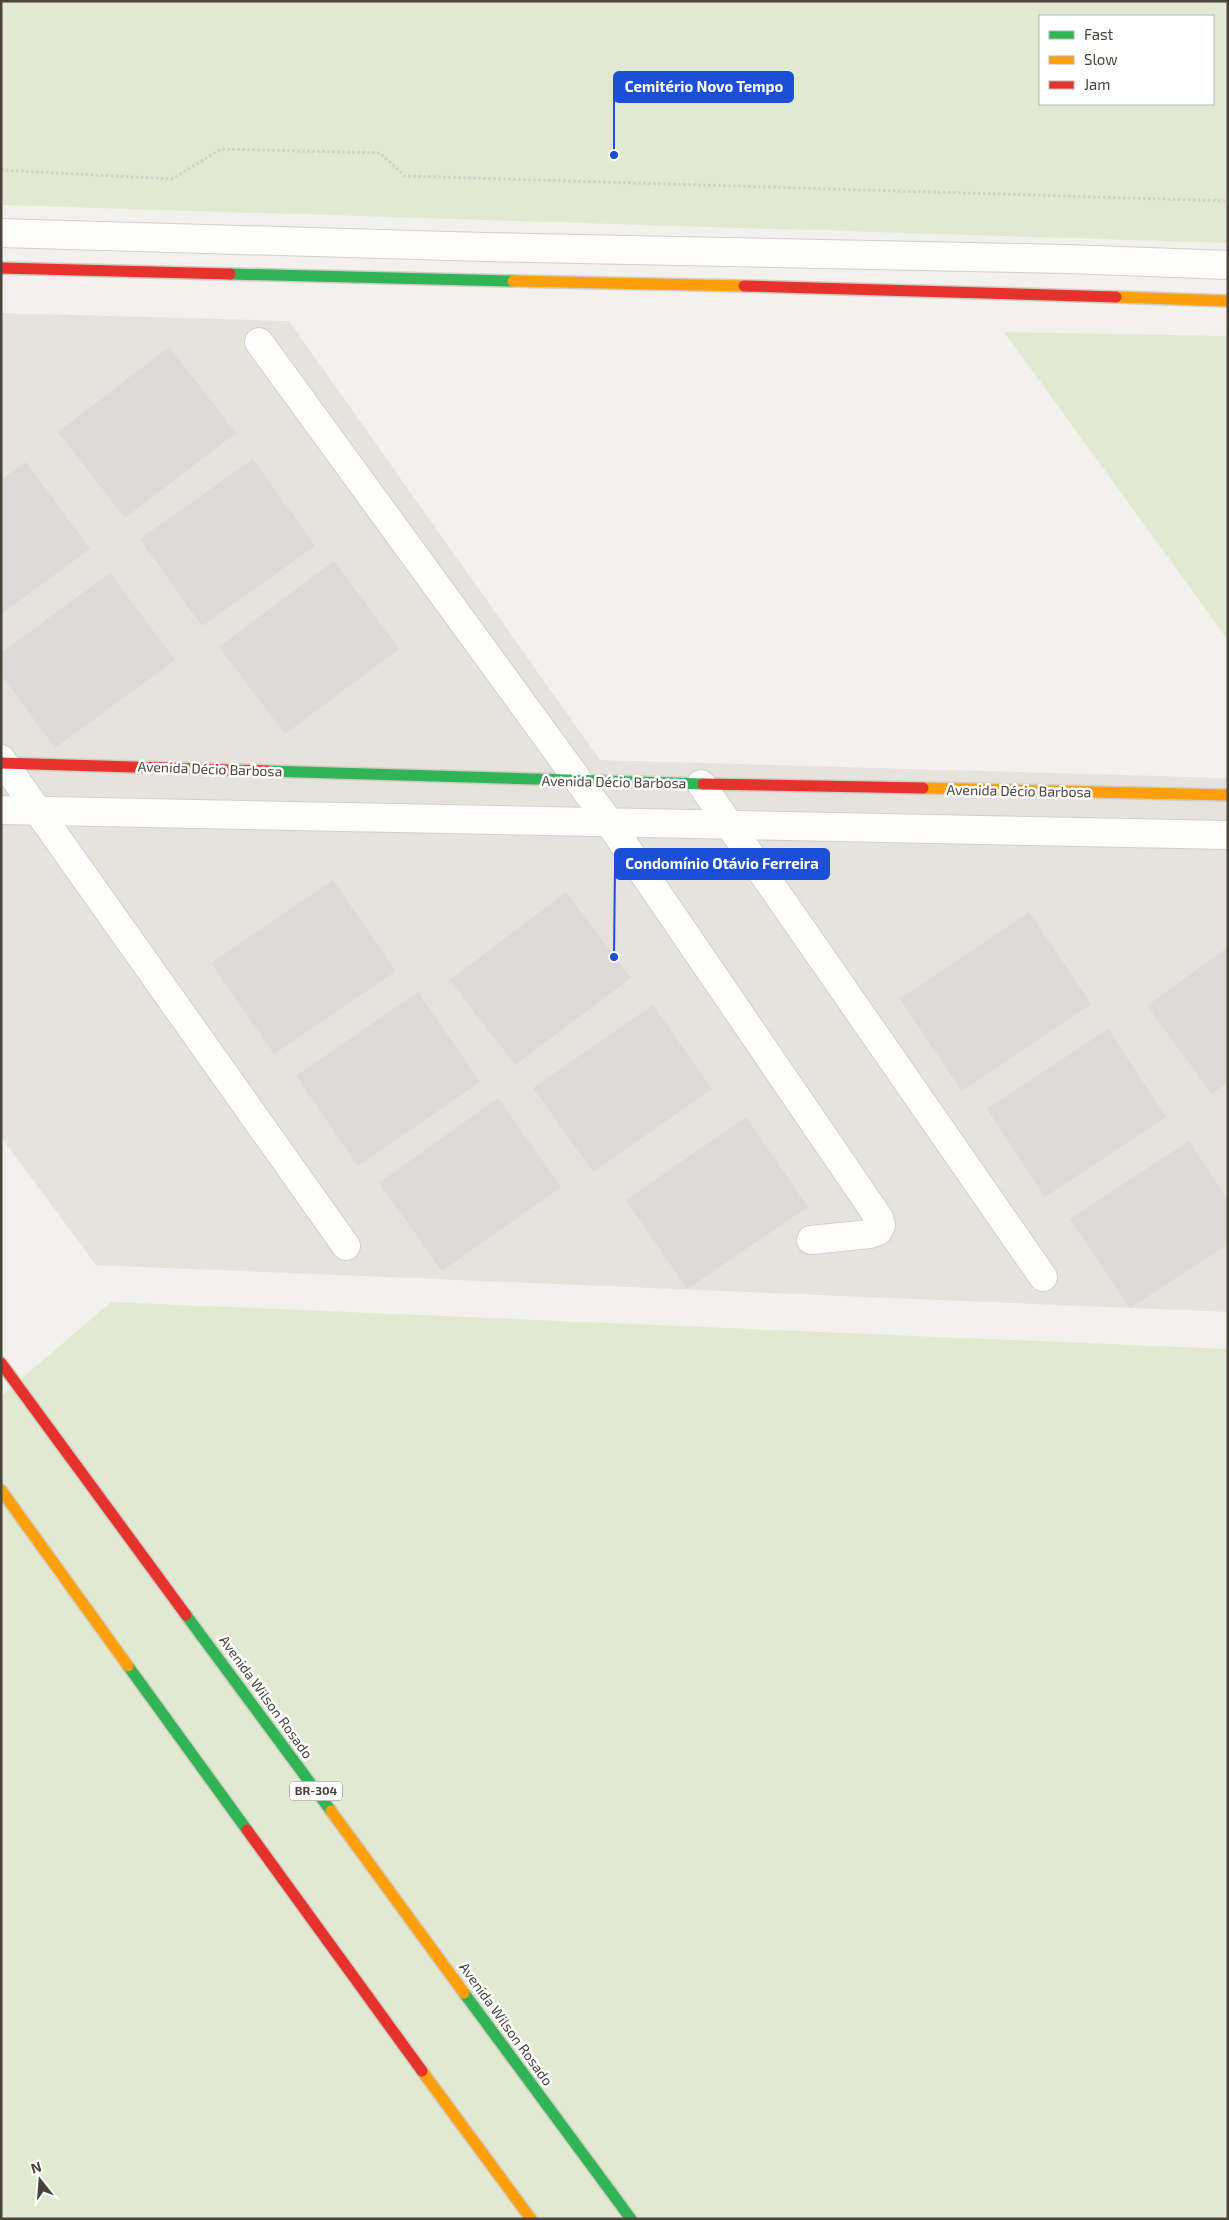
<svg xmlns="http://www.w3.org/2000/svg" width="1229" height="2220" viewBox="0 0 1229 2220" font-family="'Exo 2',sans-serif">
  <rect width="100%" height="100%" fill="#f3f1ee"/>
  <path fill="#e6e3dd" d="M1,313l288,8 311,439 628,18v534l-1132,-47 -95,-128z"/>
  <path fill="#e1ead1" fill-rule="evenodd" d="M1,1h1227v242l-1227,-38zM1040,16h173v88h-173z
    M1004,332l224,4v304z
    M111,1302l1117,47v870h-1227v-823z"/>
  <path fill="#dddad7" d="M169,347l67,86 -111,85 -67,-86z
    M253,459l62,87 -113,80 -62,-87z
    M26,462l64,87 -89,65v-134z
    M334,561l65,88 -114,85 -66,-87z
    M110,573l65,87 -120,88 -54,-73v-22z
    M333,880l63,91 -122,83 -63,-91z
    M566,892l65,86 -116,87 -65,-85z
    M1029,912l62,92 -129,87 -62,-92z
    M1228,947v135l-16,12 -65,-88z
    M418,992l62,90 -122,84 -62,-90z
    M653,1005l59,84 -119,83 -60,-84z
    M1108,1029l58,88 -121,80 -58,-88z
    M498,1098l63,89 -119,84 -63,-88z
    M746,1117l62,90 -121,82 -61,-89z
    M1189,1141l39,59v44l-98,64 -60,-89z"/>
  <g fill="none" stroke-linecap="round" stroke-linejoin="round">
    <g stroke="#d1cfcc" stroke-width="30">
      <path id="street" d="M1,233l483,14 584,12 160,6
        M259,342l349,479 271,397 2,7 -3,6 -8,3 -59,6
        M1,759l345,487
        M701,784l342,493
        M1,810l1227,25"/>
    </g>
    <g stroke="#d2cec6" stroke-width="14">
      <path id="fast" d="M230,274l283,7
        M267,771l436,13
        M186,1615l145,196
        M128,1666l119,164
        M464,1993l167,226"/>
    </g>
    <g stroke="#d2cec6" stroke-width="14">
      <path id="slow" d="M513,281l231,5
        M1116,297l112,4
        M923,788l305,7
        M1,1490l127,176
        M331,1811l133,182
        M422,2071l109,148"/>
    </g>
    <g stroke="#d2cec6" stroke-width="14">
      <path id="jam" d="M1,268l229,6
        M744,286l372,11
        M1,763l266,8
        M703,784l220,4
        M1,1363l185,252
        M247,1830l175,241"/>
    </g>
    <path stroke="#d3d1cc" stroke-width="3" stroke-dasharray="2.5 2.5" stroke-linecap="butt" d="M1,170l171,9 49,-30 159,4 25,23 823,25"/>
    <use href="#street" stroke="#fdfdfc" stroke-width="28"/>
    <use href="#fast" stroke="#30b455" stroke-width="11"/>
    <use href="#slow" stroke="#ff9f0a" stroke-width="11"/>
    <use href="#jam" stroke="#e5322d" stroke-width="11"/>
  </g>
  <g text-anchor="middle" stroke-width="5" stroke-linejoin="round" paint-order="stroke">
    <rect fill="#fff" stroke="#807b75" stroke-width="1" x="290" y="1781.5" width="52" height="19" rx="4"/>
    <g font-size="12" font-weight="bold" fill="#49433a">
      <text x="316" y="1795">BR-304</text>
    </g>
    <g font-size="14" fill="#49433a" stroke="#fff">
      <text transform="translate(210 769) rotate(2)" y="5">Avenida Décio Barbosa</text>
      <text transform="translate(614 782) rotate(1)" y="5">Avenida Décio Barbosa</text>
      <text transform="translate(1019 791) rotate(1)" y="5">Avenida Décio Barbosa</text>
      <text transform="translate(266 1697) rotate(54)" y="5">Avenida Wilson Rosado</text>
      <text transform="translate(506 2024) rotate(54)" y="5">Avenida Wilson Rosado</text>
    </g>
  </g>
  <path fill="none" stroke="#1d4ed8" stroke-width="2" d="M614 155L614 87M614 957L615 864"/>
  <g fill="#1d4ed8" stroke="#fff" stroke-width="2">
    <circle cx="614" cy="155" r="5"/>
    <circle cx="614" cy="957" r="5"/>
  </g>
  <g fill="#1d4ed8" stroke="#1d4ed8" stroke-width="2">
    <rect x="614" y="72" width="179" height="30" rx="5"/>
    <rect x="615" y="849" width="214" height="30" rx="5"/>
  </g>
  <g font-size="15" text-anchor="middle" font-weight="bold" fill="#fff">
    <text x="704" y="92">Cemitério Novo Tempo</text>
    <text x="722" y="869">Condomínio Otávio Ferreira</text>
  </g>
  <rect width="1229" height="2220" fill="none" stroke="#49433a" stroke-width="5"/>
  <rect x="1039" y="15" width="175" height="90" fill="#ffffff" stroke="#b6b4b0"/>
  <rect x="1049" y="31" width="25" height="8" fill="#30b455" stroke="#b6b4b0"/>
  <text x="1084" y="40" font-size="15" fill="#49433a">Fast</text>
  <rect x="1049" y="56" width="25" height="8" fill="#ff9f0a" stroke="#b6b4b0"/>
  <text x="1084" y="65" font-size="15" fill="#49433a">Slow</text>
  <rect x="1049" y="81" width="25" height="8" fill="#e5322d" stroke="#b6b4b0"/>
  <text x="1084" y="90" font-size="15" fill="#49433a">Jam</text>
  <g transform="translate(40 2180) rotate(343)" stroke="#ffffff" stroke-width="4" paint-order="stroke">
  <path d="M0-4L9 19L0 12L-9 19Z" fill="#49433a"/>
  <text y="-8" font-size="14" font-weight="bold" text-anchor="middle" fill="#49433a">N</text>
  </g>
</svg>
